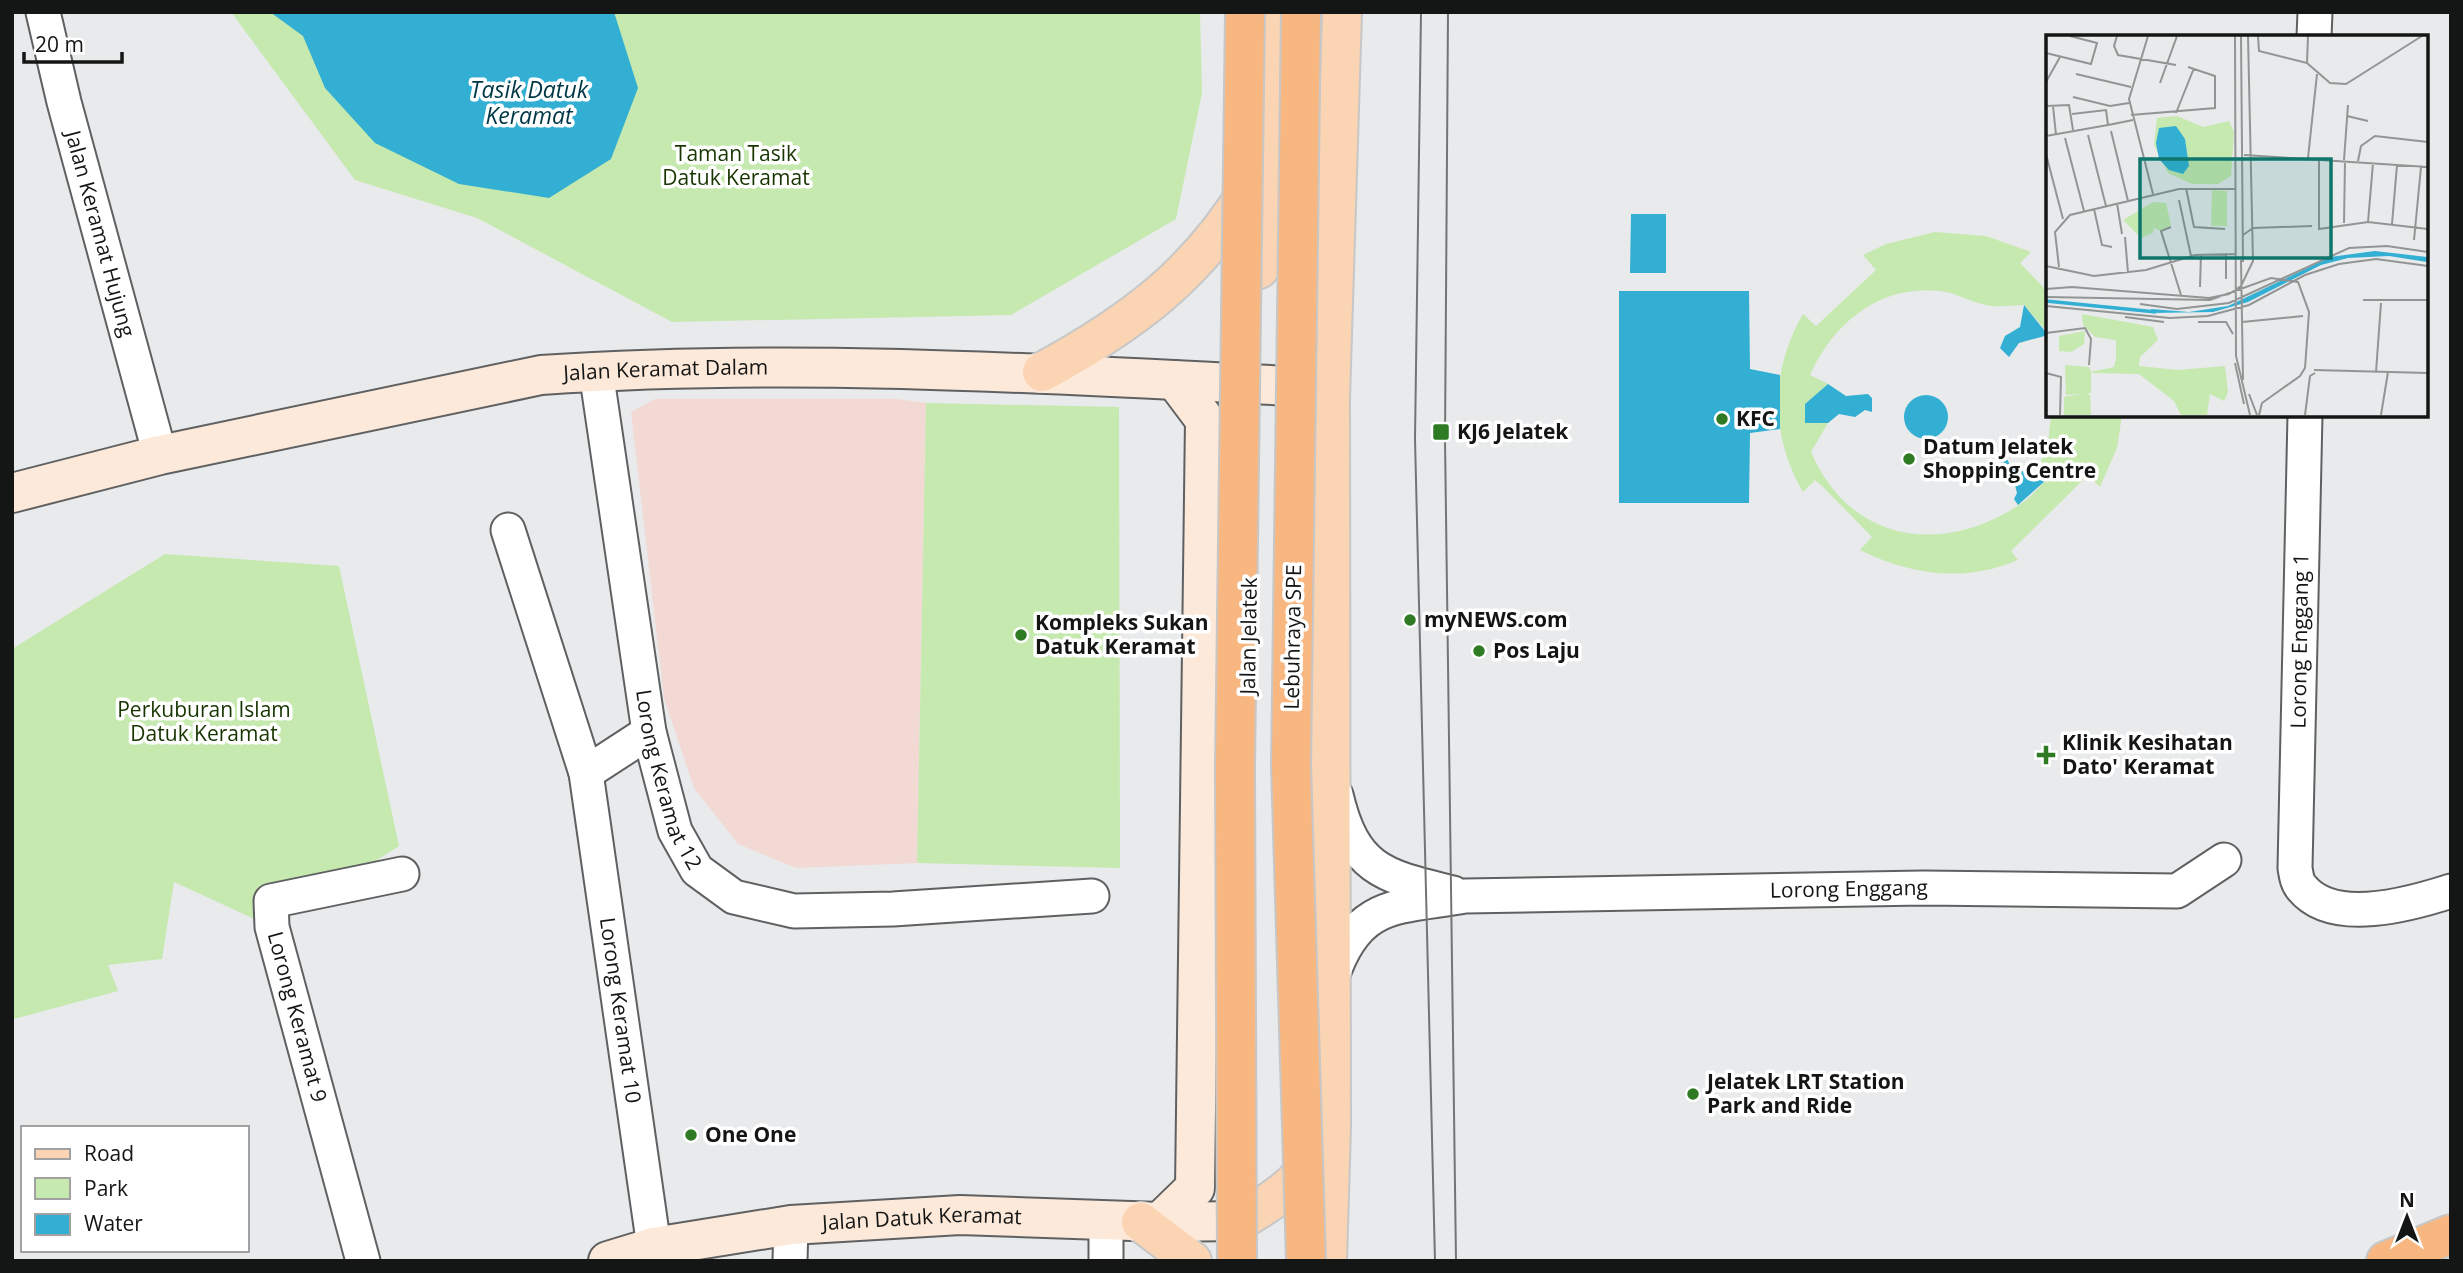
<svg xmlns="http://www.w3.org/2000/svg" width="2463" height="1273" viewBox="0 0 2463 1273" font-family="'Open Sans',sans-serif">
  <rect width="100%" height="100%" fill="#e8eaeb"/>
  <path fill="#f3d9d3" d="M655,399h241l30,4 -9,460 -121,5 -58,-24 -44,-56 -30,-90 -33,-286z"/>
  <path fill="#c6e9b0" d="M231,12h969l2,81 -26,126 -165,96 -339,7 -195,-104 -122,-38z
    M1935,232l51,4 45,16 -11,11 28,29v41l-24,-28c-12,0 -27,3 -38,0 -16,-3 -29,-12 -46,-14 -60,-7 -107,32 -130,84l18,9 -23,20v19h23l-17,29c39,91 132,105 211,51 9,-6 16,-15 23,-22l-9,-8 12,-29 3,-29h71l-5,33 -17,39 -12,-12 -77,76 7,9c-54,23 -107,15 -158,-10l12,-13 -49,-50 -8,-7 -12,12c-33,-56 -33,-122 0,-178l13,12 60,-56 -13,-15 23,-11z
    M926,403l193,4 1,461 -203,-5z
    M165,554l174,12 60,280 -127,81 -98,-45 -12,77 -54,6 10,26 -104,28 -2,-370z"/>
  <path fill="#32afd3" d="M270,12h344l24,76 -27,71 -62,39 -90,-14 -84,-41 -50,-55 -22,-52z
    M1631,214h35v59h-36z
    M1619,291h130l1,78 30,6v54l-30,4 -1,70h-130z
    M2024,305l24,30 -29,8 -10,14 -9,-9 5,-12 15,-9z
    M1828,384l18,12 22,-2 4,4v14l-7,-2 -10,7 -16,-3 -11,9h-23v-19z
    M1904 417a22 22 0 1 1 44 0a22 22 0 1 1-44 0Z
    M2006,457l5,10 35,13 -28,25 -4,-6 3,-6 -2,-8 -15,-10 -3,-9z"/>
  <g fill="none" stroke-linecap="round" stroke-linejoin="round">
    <g stroke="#5f6061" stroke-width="37">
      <g id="street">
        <path id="s1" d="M43,12l21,90 96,353"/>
        <path d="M2314,37l1,-25"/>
        <path id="s2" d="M596,371l53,361 26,99 22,39 37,27 60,14 99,-2 199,-13"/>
        <path d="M2305,415l-10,453c1,6 2,15 7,20 31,38 109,16 149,3"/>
        <path id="s3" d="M508,530l78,243 68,474"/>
        <path d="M586,773l63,-41"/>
        <path d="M1336,795c18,76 48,81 117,98"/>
        <path id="s4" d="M1332,977c26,-76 63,-69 133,-81l458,-8 254,3 47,-31"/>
        <path d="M363,1261l-91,-334 -1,-26 131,-27"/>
        <path d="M790,1261l1,-36"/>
        <path d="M1106,1261v-41"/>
      </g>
    </g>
    <g stroke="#5f6061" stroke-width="42">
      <g id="secondary">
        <path id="s5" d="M12,493l148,-38 381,-80c263,-18 527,0 789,13"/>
        <path d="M1160,1222l35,-34 10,-768 -30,-40"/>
        <path id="s6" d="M608,1261l46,-14 137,-22 169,-10 200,7 79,-1"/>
      </g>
    </g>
    <g stroke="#c7c7c7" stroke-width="42">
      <path id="primary" d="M1259,269l6,-173 -2,-84
        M1042,372c90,-49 155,-97 209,-186
        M1239,1221c32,-19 61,-36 78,-69
        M1141,1222l51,39
        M1327,1261l4,-134 -1,-728 12,-387"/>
    </g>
    <g stroke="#c7c7c7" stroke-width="42">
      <path id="highway" d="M2386,1261l65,-27"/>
    </g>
    <use href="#street" stroke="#fff" stroke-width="33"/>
    <use href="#secondary" stroke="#fde9d9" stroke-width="38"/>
    <use href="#primary" stroke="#fbd4b3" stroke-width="38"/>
    <use href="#highway" stroke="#f8b781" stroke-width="38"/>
    <path stroke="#737475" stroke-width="2" d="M1421,12l-6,427 20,822
      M1448,12l-3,428 11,821"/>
    <g stroke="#c7c7c7" stroke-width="42" stroke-linecap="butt">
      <path id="highway-bridge" d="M1301,12l-10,754 15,495
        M1237,1261l-2,-494 10,-755"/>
    </g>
    <use href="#highway-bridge" stroke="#f8b781" stroke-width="38"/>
  </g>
  <g fill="#2e7b24" stroke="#fff" stroke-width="2.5">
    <circle cx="1722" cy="419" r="7"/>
    <rect x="1432" y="423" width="18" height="18" rx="3.5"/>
    <circle cx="1909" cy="459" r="7"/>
    <circle cx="1410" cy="620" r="7"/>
    <circle cx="1021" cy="635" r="7"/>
    <circle cx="1479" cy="651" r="7"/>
    <path d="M2042.5 744.5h7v7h7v7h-7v7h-7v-7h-7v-7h7z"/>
    <circle cx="1693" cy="1094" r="7"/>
    <circle cx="691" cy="1135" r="7"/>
  </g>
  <g text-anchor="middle" stroke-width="7" stroke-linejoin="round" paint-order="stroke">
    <g font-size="21" fill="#183500" stroke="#fff">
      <text x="736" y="161">Taman Tasik<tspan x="736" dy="24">Datuk Keramat</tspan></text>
      <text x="204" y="717">Perkuburan Islam<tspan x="204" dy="24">Datuk Keramat</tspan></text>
    </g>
    <g font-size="21" fill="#141515" stroke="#fff">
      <text dy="7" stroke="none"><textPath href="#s1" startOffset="229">Jalan Keramat Hujung</textPath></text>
      <text dy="7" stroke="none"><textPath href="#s5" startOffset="667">Jalan Keramat Dalam</textPath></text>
      <text transform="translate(1249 636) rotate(-89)" y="7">Jalan Jelatek</text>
      <text transform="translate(1293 637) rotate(-89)" y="7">Lebuhraya SPE</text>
      <text transform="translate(2300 641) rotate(-89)" y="7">Lorong Enggang 1</text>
      <text dy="7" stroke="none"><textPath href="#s2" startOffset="416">Lorong Keramat 12</textPath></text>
      <text dy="7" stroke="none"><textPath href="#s4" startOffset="553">Lorong Enggang</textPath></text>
      <text dy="7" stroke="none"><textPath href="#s3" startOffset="495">Lorong Keramat 10</textPath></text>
      <text transform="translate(297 1017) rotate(75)" y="7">Lorong Keramat 9</text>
      <text dy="7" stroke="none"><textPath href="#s6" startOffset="318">Jalan Datuk Keramat</textPath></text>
    </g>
    <g font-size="21" font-weight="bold" fill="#141515" stroke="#fff" text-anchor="start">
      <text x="1736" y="426">KFC</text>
      <text x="1457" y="439">KJ6 Jelatek</text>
      <text x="1923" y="454">Datum Jelatek<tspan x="1923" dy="24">Shopping Centre</tspan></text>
      <text x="1424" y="627">myNEWS.com</text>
      <text x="1035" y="630">Kompleks Sukan<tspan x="1035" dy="24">Datuk Keramat</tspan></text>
      <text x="1493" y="658">Pos Laju</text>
      <text x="2062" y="750">Klinik Kesihatan<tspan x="2062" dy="24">Dato' Keramat</tspan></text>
      <text x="1707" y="1089">Jelatek LRT Station<tspan x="1707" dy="24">Park and Ride</tspan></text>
      <text x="705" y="1142">One One</text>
    </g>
    <g font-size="23" font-style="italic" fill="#003746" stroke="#fff">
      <text x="529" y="98">Tasik Datuk<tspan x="529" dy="26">Keramat</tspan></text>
    </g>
  </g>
  <g transform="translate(2046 35)">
    <rect width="382" height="382" fill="#e8eaeb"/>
    <path d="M131,81l26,11 26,-6 5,11 -3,44 -13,8h-26l-24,-11 -14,-28 3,-27zM166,155l15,1v35h-16zM107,167l13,1 5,22 -10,6 -7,-3 -1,5 -12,5 -18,-18zM36,279l71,13 5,13 -18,17 -1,9 39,4 47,-4 3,26 -4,9 -14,-7 -3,21h-26l-7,-14 -35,-27 -48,-1v20l-25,2 -1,-30 24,2 2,5 23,-5 2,-9v-18l-21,-3 -12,-12zM39,296l-1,13 -13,8 -12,-1v-15zM40,358l4,2 1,20h-27v-18z" fill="#c6e9b0"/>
    <path d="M130,91l9,13 4,27 -6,8 -14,-4 -10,-11 -3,-16 3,-15zM329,216l52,6v5l-38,-6 -41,2 -27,7 -73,37 -35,10 -62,1v-4l38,3 39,-6 102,-49z" fill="#32afd3"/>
    <path fill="none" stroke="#32afd3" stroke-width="3.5" d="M0,266l110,11"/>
    <path fill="none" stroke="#939595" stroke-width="2" d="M71,1l-3,10 4,9 58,10M102,1l-19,63 24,95M189,1l1,320 14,59M195,1l2,226M212,1l1,15 48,12M0,18l45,11 6,-21 -27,-7M261,28l23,20 16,1 76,-48M261,28l1,-27M30,39l55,13M0,47l14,-25M114,48l17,-47M27,62l37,9 19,-3M0,71l23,-1 4,25M7,71l3,29M130,78l18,-45M26,79l34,-4 2,15 25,-5M85,80l84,-7v-32l-27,-9M301,81l21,5M65,96l17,70M42,100l18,71M0,101l62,-11M19,103l19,73M0,119l17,65M198,120l184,12M262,123l9,-84M273,123v71l49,-7 60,7M298,125l4,-55M312,126l3,-15 14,-10 53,6M140,153l8,39 31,2M133,165l12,56M71,168l5,31M48,174l8,36 10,2M322,187l5,-59M298,188l1,-62M346,189l5,-59M125,192l-10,4 20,64M197,200l10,-7 59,-2M79,202l3,36M368,205l7,-73M180,219v25M195,225l2,120M0,231l48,10 52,-6 49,-15 40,-1M13,232l-4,-35 15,-17 109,-26h56M154,252l1,-33M0,254l26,-2 137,11 20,-4 12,-8 12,-25 -5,-225M0,262l164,3 61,-22 27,4 11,30 -4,56 -5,8 -38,27 -3,12M317,265h65M94,269l37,5 52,-6 120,-55 38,-2 41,6M0,271l124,12 38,-2 41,-11 56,-30 34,-11 37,-5 52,7M79,282l39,5M152,287h28l7,12M196,287l61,-6M0,298l39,-5 6,11 -2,26M189,328l9,41M268,335l114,3M330,337l5,-69M0,338l15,4 -1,38M203,359l8,21M259,380l5,-39 5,-3M335,380l7,-43"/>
    <path fill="#0f766e" fill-opacity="0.15" stroke="#0f766e" stroke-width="3.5" d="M94,124h191v99h-191z"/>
    <rect width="382" height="382" fill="none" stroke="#141515" stroke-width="3.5"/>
  </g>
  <rect width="2463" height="1273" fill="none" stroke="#141515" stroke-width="28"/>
  <rect x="21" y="1126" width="228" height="126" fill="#ffffff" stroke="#a1a1a1" stroke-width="2"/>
  <rect x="35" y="1149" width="35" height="10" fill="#fbd4b3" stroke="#a1a1a1" stroke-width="2"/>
  <text x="84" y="1161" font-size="21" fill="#141515">Road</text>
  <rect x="35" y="1178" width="35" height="21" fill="#c6e9b0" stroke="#a1a1a1" stroke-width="2"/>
  <text x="84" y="1196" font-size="21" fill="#141515">Park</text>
  <rect x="35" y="1214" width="35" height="21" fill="#32afd3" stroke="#a1a1a1" stroke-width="2"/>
  <text x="84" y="1231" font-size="21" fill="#141515">Water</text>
  <g transform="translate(2407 1217)" stroke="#ffffff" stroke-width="5" paint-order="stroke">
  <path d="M0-5L12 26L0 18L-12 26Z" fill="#141515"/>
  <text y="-10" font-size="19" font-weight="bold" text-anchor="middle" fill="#141515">N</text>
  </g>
  <path d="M24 52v10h98v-10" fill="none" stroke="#141515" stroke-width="3.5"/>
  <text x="35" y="52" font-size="21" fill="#141515" stroke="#ffffff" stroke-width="5" paint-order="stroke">20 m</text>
</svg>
